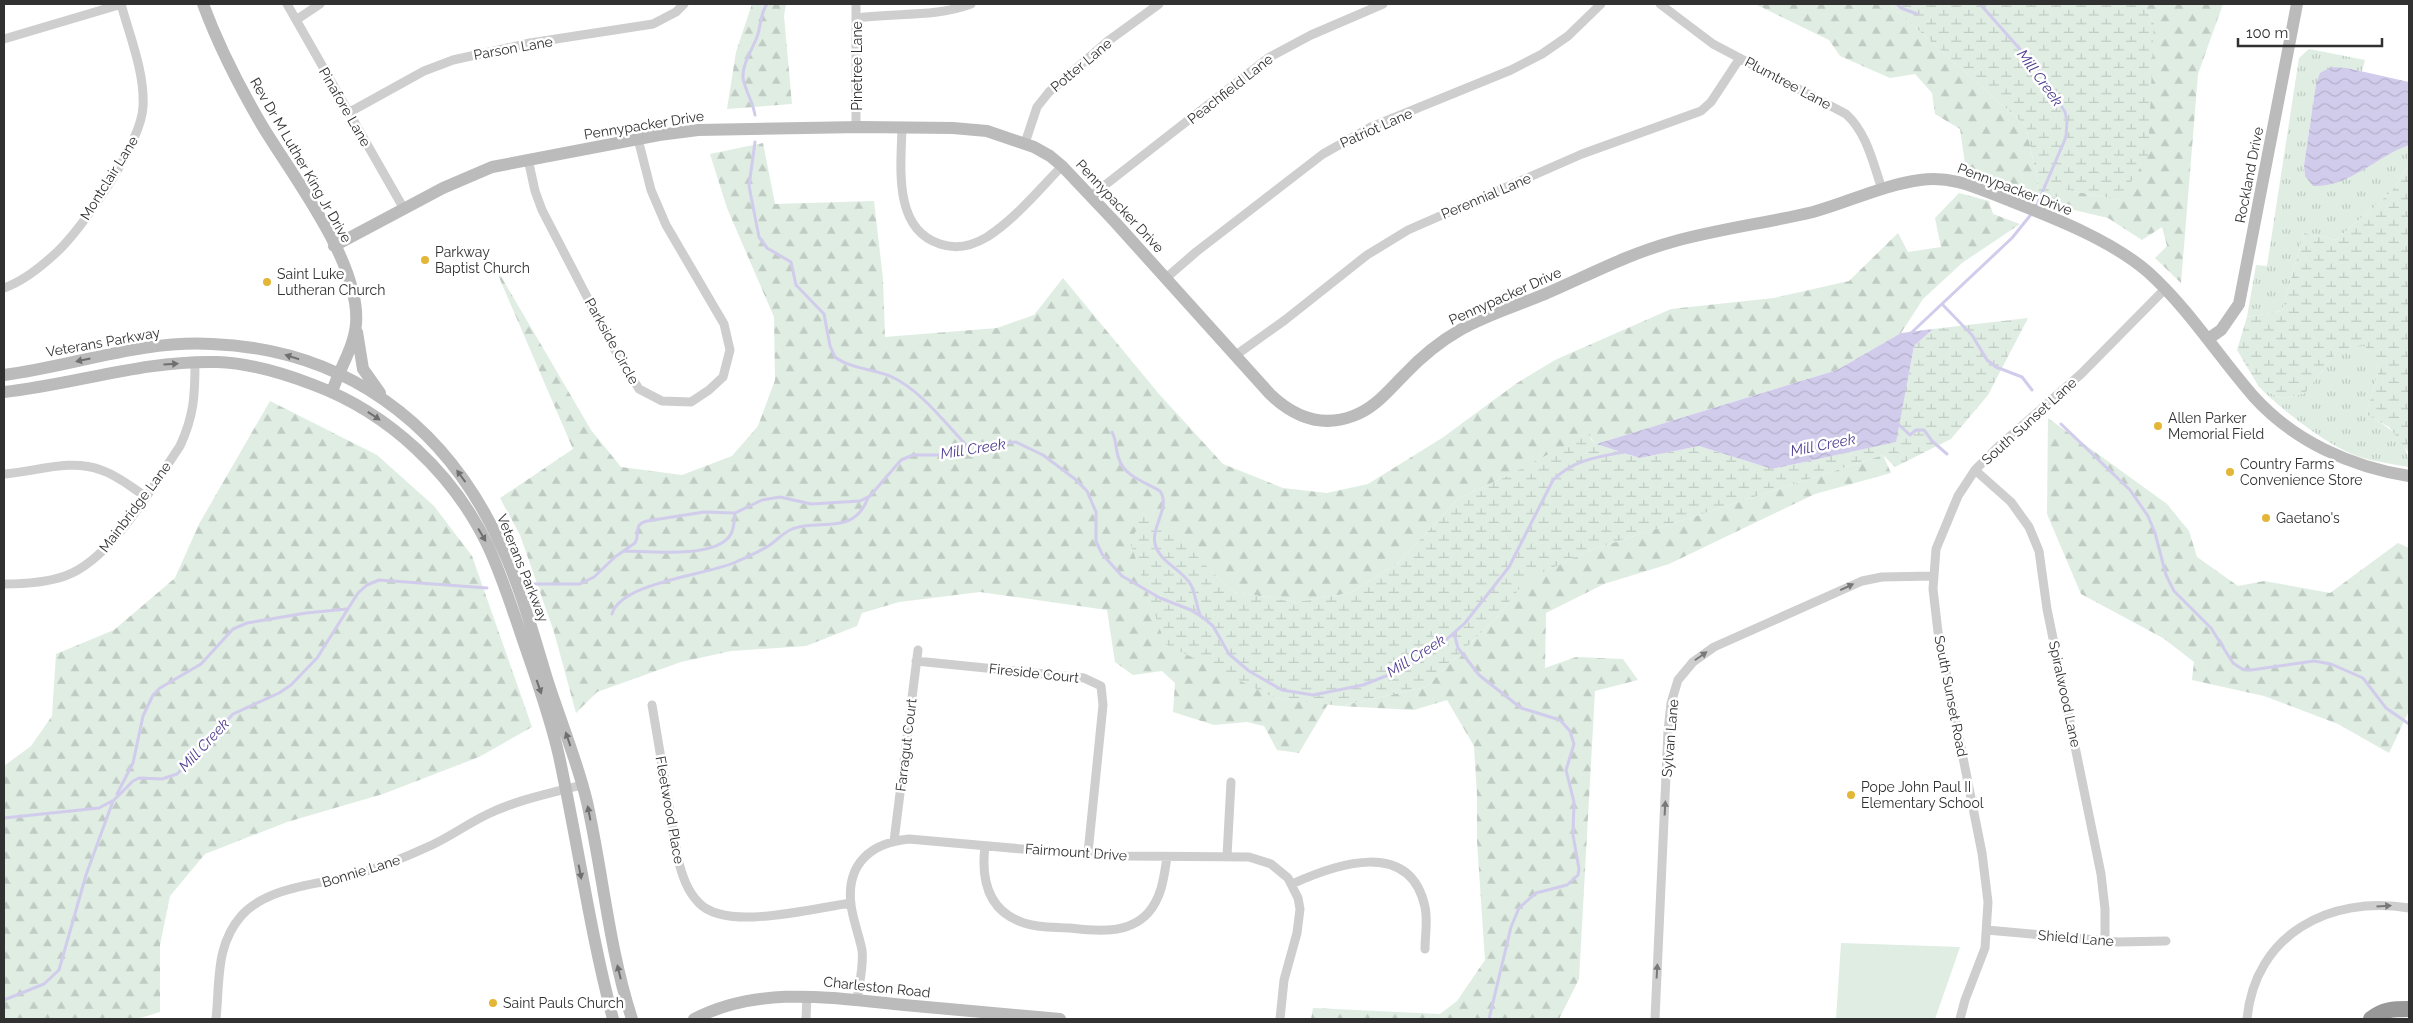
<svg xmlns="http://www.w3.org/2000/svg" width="2413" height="1023" viewBox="0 0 2413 1023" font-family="Raleway,sans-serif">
  <defs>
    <pattern id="grass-tufts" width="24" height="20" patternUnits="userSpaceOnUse" patternTransform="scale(1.25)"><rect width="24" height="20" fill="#dfede3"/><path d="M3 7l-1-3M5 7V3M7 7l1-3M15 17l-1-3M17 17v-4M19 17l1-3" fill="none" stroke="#c0ccc3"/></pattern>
    <pattern id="forest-firs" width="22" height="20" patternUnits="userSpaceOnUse" patternTransform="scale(1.25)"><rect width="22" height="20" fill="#dfede3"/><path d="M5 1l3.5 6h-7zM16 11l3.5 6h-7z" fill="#c0ccc3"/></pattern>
    <pattern id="wetland-marsh" width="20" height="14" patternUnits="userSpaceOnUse" patternTransform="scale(1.25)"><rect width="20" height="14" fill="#dfede3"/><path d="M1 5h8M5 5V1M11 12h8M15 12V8" fill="none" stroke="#c0ccc3"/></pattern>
    <pattern id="water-waves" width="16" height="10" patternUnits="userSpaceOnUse" patternTransform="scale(1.25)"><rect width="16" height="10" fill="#d2ccec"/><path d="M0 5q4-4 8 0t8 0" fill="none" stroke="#b5b0cb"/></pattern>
  </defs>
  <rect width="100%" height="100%" fill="#fff"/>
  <path fill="url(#grass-tufts)" d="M2309,49l56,11 -3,11 -15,-3 -31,16 -12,81 1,11 104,-31v19l-17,27 -56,49 -32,-7 -22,78 -35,6 9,-52 11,1 32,-208z
    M2364,343l15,27 -13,44c22,12 43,26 43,53 -16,-3 -33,-5 -49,-10 -30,-9 -79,-48 -101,-70l23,12 23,-6 32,-41z"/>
  <path fill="url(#forest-firs)" d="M752,4h34l-2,12 8,88 -65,5 9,-57z
    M1755,4h134l137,122 12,58 -2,13 -70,-26 -6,-42 -25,-15 -3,-21 -17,-19 -25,4 -50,-22 -11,-16z
    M2143,4h80l-25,70 -17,209 -26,-25 12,-12 -5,-19 -20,13 -34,-22 -55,-13 10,-16 56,11 35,-177z
    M763,143l12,61 99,-3 9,78 2,58 112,-9 37,-13 29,-37 96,116 64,70 60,24 44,5 41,-9 74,-46 75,-55 38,-23 116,-51 103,-11 75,-17 49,-48 10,19 33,-5 -6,-29 24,-25 30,8 4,13 27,10 -58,39 -39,36 -22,34 -64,37 -241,74 -6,-7 1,-4 -86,44 -46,21 -61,65 -48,30 -53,9 -63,-10 -23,-21 64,127 53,6 -29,49 -22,-3 -13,-24 -17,-4 -33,3 -41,-13 2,-29 -13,-12 -29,4 -18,-13 -8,-52 -127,-18 -81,10 -37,11 -5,13 -51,20 -75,5 -50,11 -84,30 -21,21 -22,-81 -34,-97 -20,-37 73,-49 -81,-188 99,169 30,37 61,8 50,-19 26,-30 17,-46 -1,-63 -47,-109 -17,-54z
    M270,401l107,54 57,51 38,50 60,171 -53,30 -96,37 -96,28 -82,32 -35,42 -10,49v67l-23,7h-133v-253l27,-20 21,-30 4,-62 58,-24 61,-52 24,-54z
    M2048,418l119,86 22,27 8,26 41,29 26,-5 66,12 68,-50 11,5v163l-20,42 -51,-29 -74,-28 -72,-16 2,-18 -31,-24 -82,-44 -34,-80z
    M1883,455l8,18 -76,21 -146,70 -65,20 -58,29 -1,55 31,-11 47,2 15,21 -43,11 -16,288 -20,40h-248l2,-11 127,6 17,-13 28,-41 -8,-119v-46l-3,-49 -27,-46 -33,10 -74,-4 86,-19 72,-71 27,-36 66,-30z"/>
  <path fill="url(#wetland-marsh)" d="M1889,4h254l11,19 -6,133 -29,44 -56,-11 -10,16 -17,-8 2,-13 -12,-58z
    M2409,164v289l-20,-26 -23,-13 13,-44 -15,-26 -27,8 -32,41 -23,6 -23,-12 -22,-37 10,-33 35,-6 22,-78 32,7 56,-49z
    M2028,318l-40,77 -37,44 -56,28 -12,-12 -292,95 -65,30 -28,36 -72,71 -86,19 -65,-8 -110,-54 -34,-99 11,-36 33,23 36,39 23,21 63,10 53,-9 48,-30 61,-65 46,-21 86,-45 -1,6 6,6 44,14 59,-12 73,23 123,-27 19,-96 19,-17z"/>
  <path fill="#dfede3" d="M1841,943l119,4 -25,72h-99z"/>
  <path fill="url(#water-waves)" d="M2331,67l16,1 62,14v63c-32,11 -59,42 -96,41l-8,-10 -1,-11 12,-81 4,-11z
    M1933,329l-19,17 -18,96 -124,27 -73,-23 -59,12 -44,-14 241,-74 64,-37z"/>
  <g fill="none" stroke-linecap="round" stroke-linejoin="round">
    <path stroke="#d2ccec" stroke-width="3" d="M1897,4l4,4 16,6
      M1980,4l62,70 23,38 2,9 -1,16 -30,70
      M755,115c-2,-13 -10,-25 -12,-37 -1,-14 9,-28 14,-41 4,-11 3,-23 10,-33
      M755,142l-6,44 10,51 8,11 24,14 5,23 28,29 6,32 5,11c14,11 38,12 55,19 31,14 54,46 77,70
      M1942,304l30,31 15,25 9,7 26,10 10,13
      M1910,334l102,-96 21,-26
      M1898,424l12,11 6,-5h8l8,11 15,13
      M2061,424l69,66 18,26 7,17 11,42 8,16 37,37 22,35 9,6 9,1 63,-9 17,3 32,14 23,30 23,16
      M1112,432c5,9 3,17 7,27 5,17 26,23 41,32 11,16 -9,35 -5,53 5,19 27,25 36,41 4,9 6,21 9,30
      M624,551c24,0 84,7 103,-12 7,-6 7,-17 8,-26
      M526,584h54l14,-7 21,-20 20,-14c6,-10 -3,-18 12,-22l57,-9 31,1 27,-13 18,-3 31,7 49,-3 10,-5 31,-36 12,-5h31l23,-9 49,-4 27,13 32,24 12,12 9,21v29l6,13 20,22 38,22 31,12 14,9 8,7 16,28 20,17 33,19 31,5 50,-10 38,-15 38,-24 26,-23 44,-56 44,-87c20,-20 44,-23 71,-28
      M612,614c9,-32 96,-39 124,-52 11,-5 23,-10 34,-17 7,-5 13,-12 22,-16 27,-11 61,8 76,-31
      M1454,633l4,15 21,27 42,33 39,12 10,11 4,13 -8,26 8,32 -1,33 6,34 -1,6 -11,10 -31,8 -17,15 -8,19 -22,92
      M117,794l16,-31 10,-47 10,-21 7,-7 41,-24 32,-35 14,-6 59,-10 41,-4
      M4,818l95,-10 13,-7
      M4,1000l40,-16 15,-14 27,-95 27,-74 20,-20 6,-3 23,1 15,-5 56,-60 46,-21 12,-8 26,-27 41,-65 9,-8 12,-5 108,8"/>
    <path stroke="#cecece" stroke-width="9" d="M287,4l117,205
      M1660,4l53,40 133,70c21,19 27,49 36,75
      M857,18c39,-6 76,0 114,-14
      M296,20l24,-16
      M4,39l118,-35
      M348,113l76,-42 29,-11 77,-17 123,-19 23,-12 8,-8
      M856,128v-124
      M902,128c-1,39 -9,101 38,116 17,6 32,2 47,-7 28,-18 52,-47 75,-71
      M1025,143l12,-36 12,-15 59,-51 51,-37
      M528,159l7,32 7,19 71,137 26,42 23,12 29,1 18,-12 14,-13 7,-27 -6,-26 -58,-99 -15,-35 -13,-51
      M1091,196l177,-138 43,-23 72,-31
      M1166,278l30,-26 127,-98 48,-27 140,-57 31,-16 26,-18 33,-32
      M4,288c20,-7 37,-21 53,-36 26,-24 84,-109 86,-145 2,-34 -13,-70 -22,-103
      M1236,355l49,-35 82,-65 41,-25 174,-76 119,-43 10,-9 29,-44
      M1975,470l36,32 18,25 10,24 8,58 54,265 4,35v32
      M4,474c31,-2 66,-16 97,-4 16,5 30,17 44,26
      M4,584c20,0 41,-1 61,-8 46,-16 88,-90 115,-130 14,-30 15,-51 15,-83
      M916,661l168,17 17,8 2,19 -15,148
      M652,705l26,154c4,16 9,32 21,44 28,29 114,5 152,0
      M894,841l24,-191
      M985,846c-4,33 2,65 39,77 14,5 30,4 45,5 26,3 59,7 79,-15 14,-16 16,-36 19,-56
      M1227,856l4,-74
      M1292,884c44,-20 118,-46 133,23 3,14 0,28 0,42
      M1987,930l131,12 48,-1
      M857,1000c2,-16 7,-34 5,-50 -3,-15 -9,-30 -11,-45 -5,-42 20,-62 58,-66l136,12 82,5 122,1 22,7 17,14 10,20 2,11 -3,24 -13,47 -4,39
      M216,1019c4,-37 -1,-74 26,-104 25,-27 70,-30 105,-38 29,-8 57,-19 85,-32 19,-9 37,-22 56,-31 29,-14 63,-21 94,-29
      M806,1019l1,-23
      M1655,1019l13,-288 3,-28 7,-23 15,-18 21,-15 148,-66 20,-4 51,-1
      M1960,1019l5,-19 20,-52 3,-46 -6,-49 -44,-221 -5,-43 3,-40 22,-53 17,-26 23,-23 83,-73 84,-85
      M2247,1019c8,-85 83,-124 162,-111"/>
    <path stroke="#bbb" stroke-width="12" d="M203,4c16,43 37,84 60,123 31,51 98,137 93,197 -2,24 -17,45 -24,68
      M334,246l109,-58 49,-21 167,-32 39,-5 162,-3 93,1 34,3 47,16 16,9 12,10 53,56 155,172c24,23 51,34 83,22 22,-8 35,-25 51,-41 16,-17 35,-33 56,-45 26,-15 56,-24 85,-36 42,-18 83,-40 127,-52 46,-13 95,-19 141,-30 36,-10 70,-27 107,-32 33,-5 59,9 88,20 46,18 103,40 140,72 41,37 70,84 106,125 40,44 97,70 155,79
      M357,332l6,37 17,24
      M2208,339l13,-9 18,-26 58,-300
      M4,375c69,-9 137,-35 208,-31 132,5 232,79 287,197 21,44 34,92 48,138 13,41 30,81 40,123 16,72 22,147 45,217
      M4,392c72,-8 140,-32 213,-30 34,1 66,11 97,23 75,28 140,89 174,161 14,30 24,62 35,94 13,38 27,76 36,116 19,88 31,176 54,263
      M694,1019c65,-34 139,-21 210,-14 52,5 104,9 156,14"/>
    <path stroke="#989898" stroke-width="16" d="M2371,1019c12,-10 23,-10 38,-10"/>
  </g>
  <defs><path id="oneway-solid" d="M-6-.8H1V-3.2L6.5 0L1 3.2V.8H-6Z" transform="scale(1.25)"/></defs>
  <g fill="#6f6f6f">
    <use href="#oneway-solid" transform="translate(292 357) rotate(-162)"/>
    <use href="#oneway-solid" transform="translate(83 360) rotate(168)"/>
    <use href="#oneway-solid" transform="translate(171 364) rotate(-3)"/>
    <use href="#oneway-solid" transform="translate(374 416) rotate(33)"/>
    <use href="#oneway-solid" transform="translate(461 476) rotate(-126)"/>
    <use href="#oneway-solid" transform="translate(482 535) rotate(59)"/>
    <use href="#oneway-solid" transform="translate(539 687) rotate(71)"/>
    <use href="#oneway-solid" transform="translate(568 739) rotate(-109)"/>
    <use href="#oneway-solid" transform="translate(589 813) rotate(-101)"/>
    <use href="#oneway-solid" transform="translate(580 872) rotate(79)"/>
    <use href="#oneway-solid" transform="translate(619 972) rotate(-104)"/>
  </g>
  <g fill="#787878">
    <use href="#oneway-solid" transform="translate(1847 587) rotate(-25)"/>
    <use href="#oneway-solid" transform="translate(1701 656) rotate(-35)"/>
    <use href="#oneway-solid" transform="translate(1665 808) rotate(-87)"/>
    <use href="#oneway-solid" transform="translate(2384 906) rotate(-3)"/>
    <use href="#oneway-solid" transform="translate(1657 971) rotate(-87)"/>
  </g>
  <g fill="#e3b637" stroke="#fff" stroke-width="2">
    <circle cx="425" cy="260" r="5"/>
    <circle cx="267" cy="282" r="5"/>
    <circle cx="2158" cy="426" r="5"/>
    <circle cx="2230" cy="472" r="5"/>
    <circle cx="2266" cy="518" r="5"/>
    <circle cx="1851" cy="795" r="5"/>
    <circle cx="493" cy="1003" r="5"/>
  </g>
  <g text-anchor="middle" stroke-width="5" stroke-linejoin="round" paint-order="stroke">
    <g font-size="14" fill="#313131" stroke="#fff">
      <text transform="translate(513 48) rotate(-10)" y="5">Parson Lane</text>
      <text transform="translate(1081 65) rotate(-40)" y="5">Potter Lane</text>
      <text transform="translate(857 66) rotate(-90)" y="5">Pinetree Lane</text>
      <text transform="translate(1788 83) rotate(28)" y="5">Plumtree Lane</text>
      <text transform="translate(1230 89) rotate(-38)" y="5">Peachfield Lane</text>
      <text transform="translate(345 107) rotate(60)" y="5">Pinafore Lane</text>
      <text transform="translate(644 125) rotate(-9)" y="5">Pennypacker Drive</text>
      <text transform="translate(1376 128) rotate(-24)" y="5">Patriot Lane</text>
      <text transform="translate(301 160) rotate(60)" y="5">Rev Dr M Luther King Jr Drive</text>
      <text transform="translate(2249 175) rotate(-79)" y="5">Rockland Drive</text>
      <text transform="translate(109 178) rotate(-58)" y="5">Montclair Lane</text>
      <text transform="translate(2015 189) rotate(21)" y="5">Pennypacker Drive</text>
      <text transform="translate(1486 196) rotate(-23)" y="5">Perennial Lane</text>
      <text transform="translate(1120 206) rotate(47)" y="5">Pennypacker Drive</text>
      <text transform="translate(1505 296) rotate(-24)" y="5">Pennypacker Drive</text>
      <text transform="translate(612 341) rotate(61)" y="5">Parkside Circle</text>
      <text transform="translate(103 342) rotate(-10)" y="5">Veterans Parkway</text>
      <text transform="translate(2029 421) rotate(-42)" y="5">South Sunset Lane</text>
      <text transform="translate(135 507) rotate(-53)" y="5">Mainbridge Lane</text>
      <text transform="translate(523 568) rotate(68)" y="5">Veterans Parkway</text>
      <text transform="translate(1034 673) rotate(6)" y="5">Fireside Court</text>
      <text transform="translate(2065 694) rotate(78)" y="5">Spiralwood Lane</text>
      <text transform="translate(1951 696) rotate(79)" y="5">South Sunset Road</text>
      <text transform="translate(1670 738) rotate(-85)" y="5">Sylvan Lane</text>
      <text transform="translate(906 745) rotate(-83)" y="5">Farragut Court</text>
      <text transform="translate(670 810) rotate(80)" y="5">Fleetwood Place</text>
      <text transform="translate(1076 852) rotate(4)" y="5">Fairmount Drive</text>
      <text transform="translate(361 871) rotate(-17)" y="5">Bonnie Lane</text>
      <text transform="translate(2076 938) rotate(5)" y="5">Shield Lane</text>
      <text transform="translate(877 987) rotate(6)" y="5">Charleston Road</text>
    </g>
    <g font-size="14" fill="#313131" stroke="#fff" text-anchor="start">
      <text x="435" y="257">Parkway<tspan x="435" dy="16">Baptist Church</tspan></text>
      <text x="277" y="279">Saint Luke<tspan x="277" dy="16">Lutheran Church</tspan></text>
      <text x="2168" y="423">Allen Parker<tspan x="2168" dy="16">Memorial Field</tspan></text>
      <text x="2240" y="469">Country Farms<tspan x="2240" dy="16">Convenience Store</tspan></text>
      <text x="2276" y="523">Gaetano's</text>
      <text x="1861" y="792">Pope John Paul II<tspan x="1861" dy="16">Elementary School</tspan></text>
      <text x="503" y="1008">Saint Pauls Church</text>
    </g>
    <g font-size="15" font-style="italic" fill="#503f92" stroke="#fff">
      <text transform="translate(2040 78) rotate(54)" y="5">Mill Creek</text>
      <text transform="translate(1823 445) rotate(-11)" y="5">Mill Creek</text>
      <text transform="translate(973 449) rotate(-9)" y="5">Mill Creek</text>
      <text transform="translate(1416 656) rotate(-32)" y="5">Mill Creek</text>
      <text transform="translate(204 745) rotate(-47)" y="5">Mill Creek</text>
    </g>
  </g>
  <rect width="2413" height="1023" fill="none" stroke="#313131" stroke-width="10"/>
  <path d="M2238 38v8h144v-8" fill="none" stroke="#313131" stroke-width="2.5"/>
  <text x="2246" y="38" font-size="15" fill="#313131" stroke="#ffffff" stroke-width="4" paint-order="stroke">100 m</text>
</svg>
